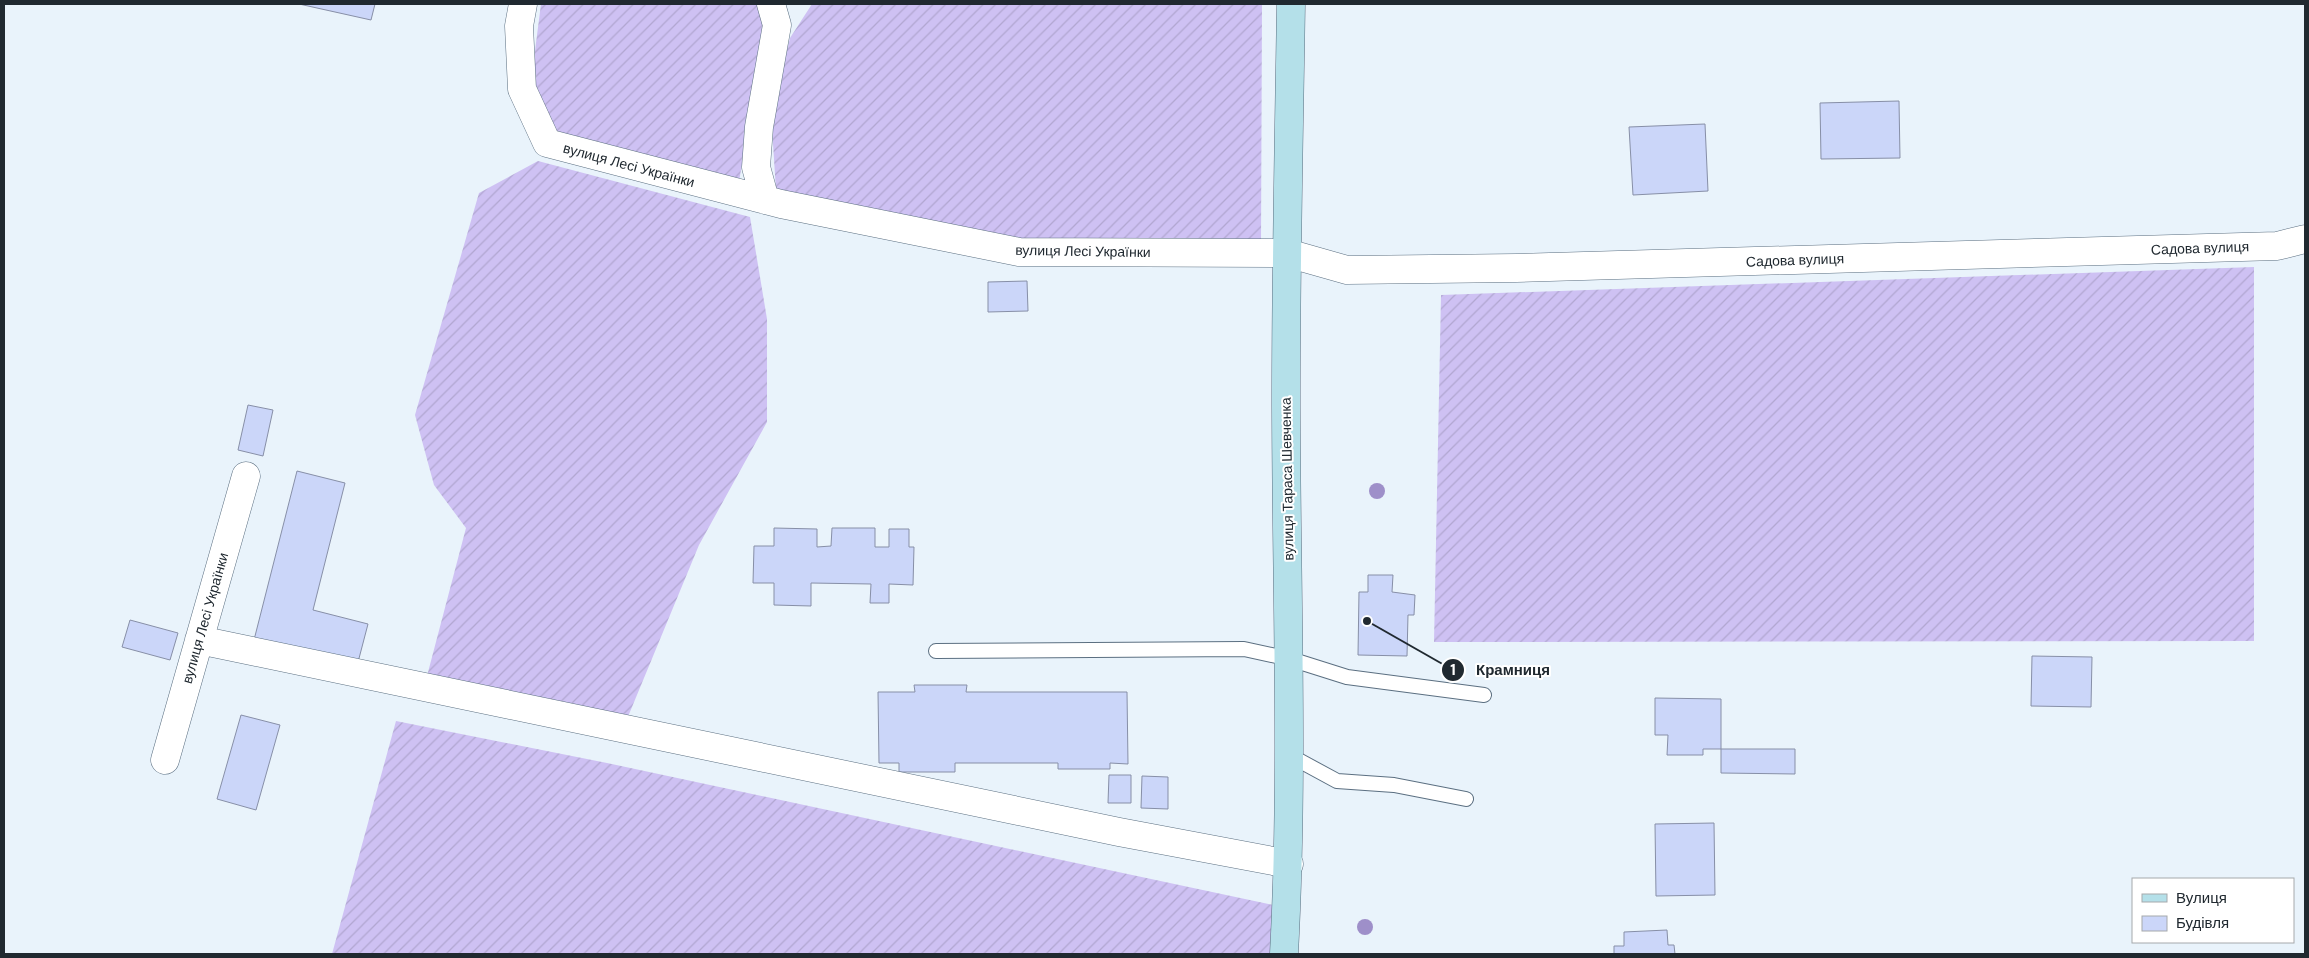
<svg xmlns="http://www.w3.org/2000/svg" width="2309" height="958" viewBox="0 0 2309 958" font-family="'DM Sans',sans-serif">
  <defs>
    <pattern id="garden-furrows" width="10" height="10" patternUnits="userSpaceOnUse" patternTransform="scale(1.25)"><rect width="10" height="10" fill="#cec1f3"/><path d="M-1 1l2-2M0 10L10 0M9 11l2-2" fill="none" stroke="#b1a6d1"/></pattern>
  </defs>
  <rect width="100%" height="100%" fill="#e9f3fb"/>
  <path fill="url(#garden-furrows)" d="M541,4h216l8,18 -26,160 -204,-55 -3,-53z
    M812,4h450l-1,239h-236l-249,-53 -5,-77 19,-75z
    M538,161l212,56 17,102v103l-68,123 -79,191 -198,-41 44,-167 -32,-43 -19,-70 64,-222z
    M2254,267v374l-820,1 7,-347z
    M396,721l211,42 666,142 2,49h-943z"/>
  <path fill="#cbd6f9" stroke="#878fa7" d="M299,4h76l-4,16z
    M1899,101l1,57 -79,1 -1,-56z
    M1705,124l3,67 -75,4 -4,-68z
    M1027,281l1,30 -40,1v-30z
    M248,405l25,5 -10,46 -25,-6z
    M297,471l48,12 -32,127 55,14 -11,42 -103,-26z
    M774,528l43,1v18l14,-1 1,-18h43v19h14v-18h20v18h5l-1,38 -24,-1v19h-19l1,-19 -60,-1v23l-37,-1v-22h-21l1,-37h20z
    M1368,575h25l-1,17 23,3 -1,20h-6l-1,41 -49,-1 1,-63h9z
    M130,620l48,13 -8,27 -48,-13z
    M2032,656l60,1 -1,50 -60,-1z
    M914,685h53l-1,7h161l1,72 -18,-1v6h-52v-6h-103v9h-56v-9h-20l-1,-71h37z
    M1655,698l66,1v50h-18v6h-36l1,-20h-13z
    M241,715l39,10 -24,85 -39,-11z
    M1721,749h74v25l-74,-1z
    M1109,775h22v28h-23z
    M1142,776l26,1v32l-27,-1z
    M1714,823l1,72 -59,1 -1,-72z
    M1667,930l1,15h6l1,9h-61v-8h10v-14z"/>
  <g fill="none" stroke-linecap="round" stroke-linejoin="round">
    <g stroke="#5b6f81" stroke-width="16">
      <path id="lane" d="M936,651l308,-2 46,10 57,18 137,18
        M1289,755l48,26 57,4 72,14"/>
    </g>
    <g stroke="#5b6f81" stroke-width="29">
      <path id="street" d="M523,4l-4,22 3,63 25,54 234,61 238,48 268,1 60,17 169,-2 761,-22 28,-7
        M765,200l-9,-33 3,-40 18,-102 -6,-21
        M199,640l920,192 170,32
        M165,760l81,-284"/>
    </g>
    <g stroke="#5b6f81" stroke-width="29">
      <path id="secondary" d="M1284,954c10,-186 2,-372 2,-559 0,-130 3,-261 5,-391"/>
    </g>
    <use href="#lane" stroke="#fff" stroke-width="14"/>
    <use href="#street" stroke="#fff" stroke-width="28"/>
    <use href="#secondary" stroke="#b4e0e9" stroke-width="28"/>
  </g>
  <g fill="#9e8fc9">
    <circle cx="1377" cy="491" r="8"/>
    <circle cx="1365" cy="927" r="8"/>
  </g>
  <g text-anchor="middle" stroke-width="4" stroke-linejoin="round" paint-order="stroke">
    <g font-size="14" fill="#202930" stroke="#fff">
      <text transform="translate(629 165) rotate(15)" y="5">вулиця Лесі Українки</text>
      <text transform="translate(2200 248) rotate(-2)" y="5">Садова вулиця</text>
      <text transform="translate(1083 251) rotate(1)" y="5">вулиця Лесі Українки</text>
      <text transform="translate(1795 260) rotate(-2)" y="5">Садова вулиця</text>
      <text transform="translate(1287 479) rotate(-91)" y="5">вулиця Тараса Шевченка</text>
      <text transform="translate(205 618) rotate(-74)" y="5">вулиця Лесі Українки</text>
    </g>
  </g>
  <path fill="none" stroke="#202930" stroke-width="2" d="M1367 621L1453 670"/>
  <g fill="#202930" stroke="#fff" stroke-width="2">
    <circle cx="1367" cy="621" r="5"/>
    <circle cx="1453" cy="670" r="12"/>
  </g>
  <g font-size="15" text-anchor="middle" font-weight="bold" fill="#fff">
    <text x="1453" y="675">1</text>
  </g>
  <g font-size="15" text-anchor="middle" font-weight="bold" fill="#202930" stroke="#fff" stroke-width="4" stroke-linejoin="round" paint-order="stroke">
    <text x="1513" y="675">Крамниця</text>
  </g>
  <rect width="2309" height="958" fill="none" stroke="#202930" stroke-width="10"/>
  <rect x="2132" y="878" width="162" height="65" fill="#ffffff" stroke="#a6a9ac"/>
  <rect x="2142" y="894" width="25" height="8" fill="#b4e0e9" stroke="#a6a9ac"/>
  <text x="2176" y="903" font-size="15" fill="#202930">Вулиця</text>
  <rect x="2142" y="916" width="25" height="15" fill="#cbd6f9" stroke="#a6a9ac"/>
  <text x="2176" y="928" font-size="15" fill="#202930">Будівля</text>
</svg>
